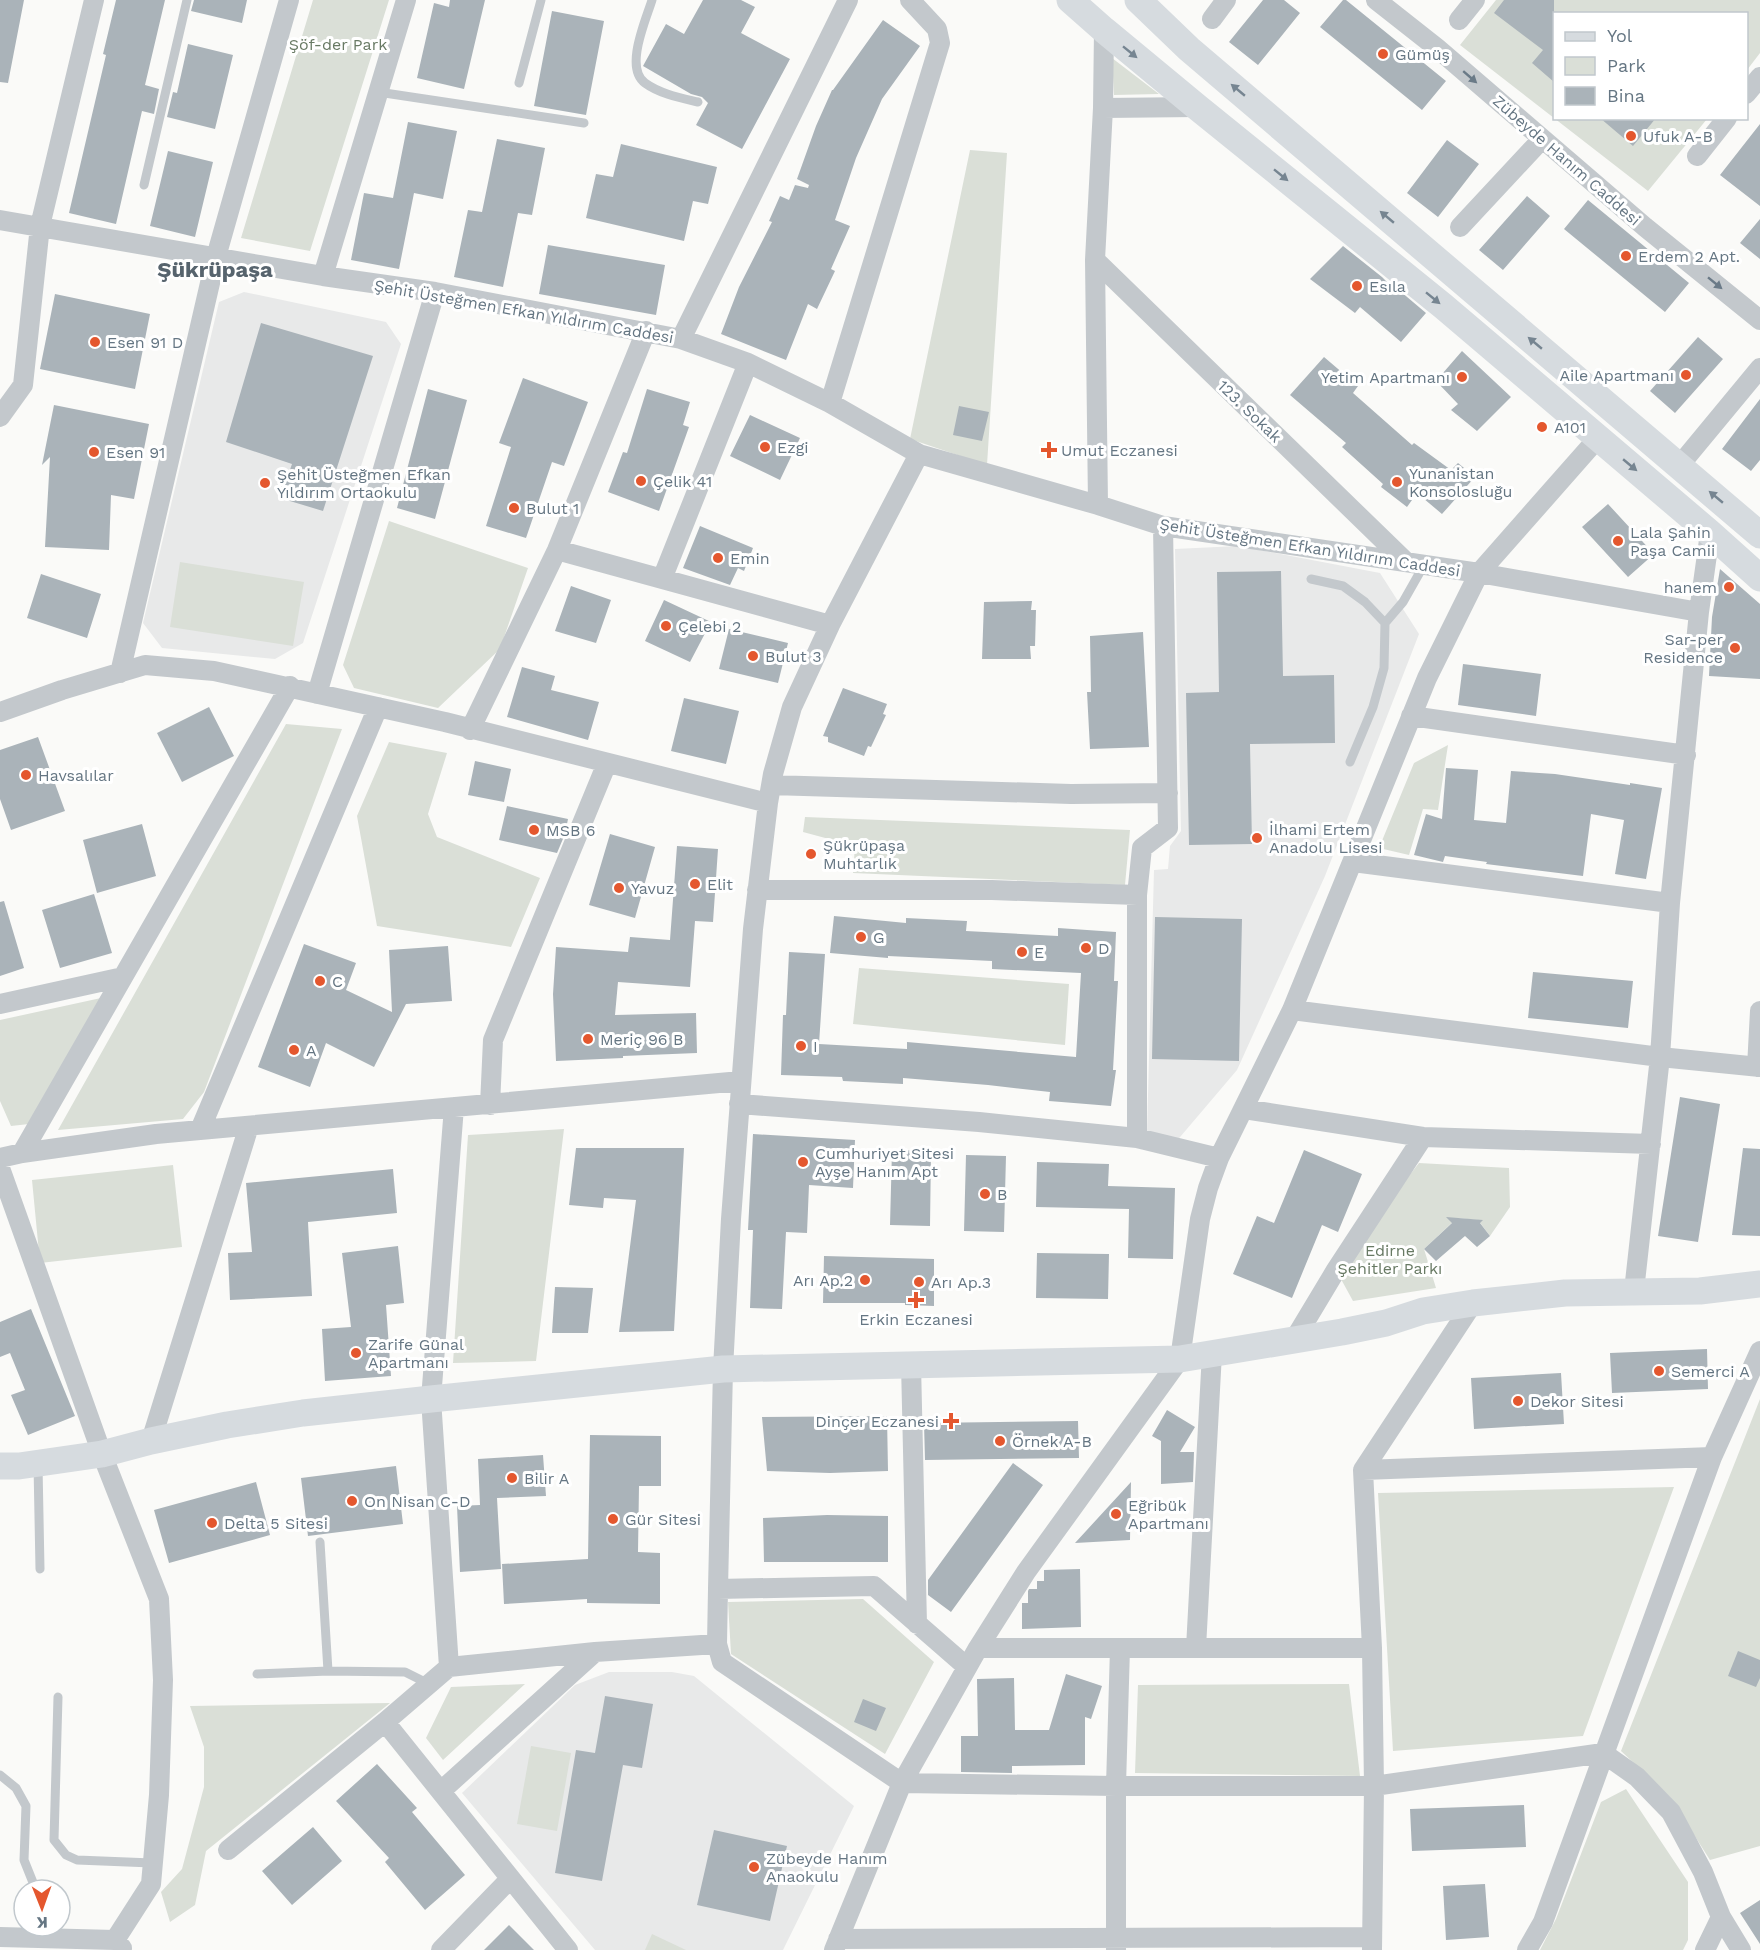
<svg xmlns="http://www.w3.org/2000/svg" width="1760" height="1950" viewBox="0 0 1760 1950" font-family="'Work Sans',sans-serif">
  <rect width="100%" height="100%" fill="#fafaf8"/>
  <path fill="#e8e9e9" d="M244,292l142,30 15,22 -98,299 -28,16 -113,-11 -19,-25 76,-321z
    M1238,546l142,27 39,61 -94,242 -88,194 -62,73 -28,-10 7,-263 14,-1 2,-23 11,-15 -6,-282z
    M609,1672h63l22,4 160,130 -71,144h-188l-133,-157 113,-108z"/>
  <path fill="#dadfd7" d="M313,0h76l-79,251 -69,-13z
    M1496,0h264v53l-13,17 -1,-56h-192v104l153,1 -59,72 -188,-146z
    M1112,58l47,36 -45,1z
    M970,150l37,3 -20,312 -77,-26z
    M389,521l139,47 -28,81 -62,59 -84,-20 -11,-23z
    M180,562l124,20 -11,64 -123,-19z
    M286,724l56,5 -138,363 -21,27 -125,11z
    M389,742l58,11 -19,61 9,23 103,41 -29,69 -134,-21 -20,-110z
    M1448,745l-10,65 -15,-1 -14,46 -30,-7 35,-85z
    M805,817l325,13 -5,55 -272,-12 2,-27 -52,-14z
    M859,968l210,16 -4,61 -212,-21z
    M101,998l-72,126 -18,2 -11,-25v-81z
    M564,1129l-28,232 -83,2 15,-228z
    M1419,1163l90,5 1,39 -20,29 -12,-16 -21,-2 -33,31 12,39 -83,13 -17,-31z
    M173,1165l9,82 -142,16 -8,-83z
    M1760,1399v447l-50,14 -40,-63 -49,-46z
    M1674,1487l-91,249 -190,15 -15,-258z
    M863,1599l71,63 -49,92 -154,-100 -3,-52z
    M525,1684l-82,76 -17,-22 25,-51z
    M1349,1684l11,92 -225,-3 3,-88z
    M390,1703l-184,148 -11,54 -25,17 -9,-30 21,-23 22,-82v-40l-14,-41z
    M531,1746l40,7 -14,78 -40,-7z
    M1626,1789l62,93v58l-5,10h-143l16,-31 45,-117z
    M652,1934l34,16h-41z"/>
  <path fill="#aab3b9" d="M0,0h24l-16,83 -8,-1z
    M116,0h49l-20,85 14,4 -5,25 -12,-3 -26,113 -47,-11 37,-158 -3,-1z
    M194,0h53l-5,23 -51,-12z
    M450,0h35l-21,89 -47,-11 17,-75 15,4z
    M703,0h38l14,7 -14,26 49,26 -48,90 -46,-24 12,-22 -6,-6 -11,-3 -48,-28 23,-42 18,10z
    M1263,0h21l16,13 -42,52 -29,-23z
    M1343,0h3l100,81 -24,29 -102,-83z
    M1504,0h50v82l-22,-19 11,-13 -49,-37z
    M552,11l52,10 -18,94 -52,-9z
    M883,20l37,26 -38,53 -26,59 -21,62 15,6 -19,43 4,2 -18,38 -9,-5 -22,56 -65,-26 18,-47 33,-65 -3,-1 11,-25 9,4 6,-15 13,3 1,-3 -12,-6 19,-53 16,-36h1z
    M188,44l45,11 -18,74 -48,-12 6,-25 4,1z
    M1600,118h56l-23,28z
    M408,122l49,9 -14,68 -29,-6 -15,76 -48,-9 13,-67 29,5z
    M1760,124v82l-40,-31z
    M497,139l48,9 -13,67 -14,-2 -15,74 -49,-10 14,-67 14,2z
    M1447,140l32,24 -41,53 -31,-24z
    M621,144l96,23 -9,37 -15,-3 -9,40 -98,-23 10,-44 17,3z
    M168,151l45,11 -18,75 -45,-11z
    M1527,196l23,20 -47,54 -24,-20z
    M1588,200l101,83 -24,29 -101,-83z
    M1760,219v40l-20,-16z
    M548,245l117,20 -9,50 -117,-21z
    M1343,246l39,31 16,16 2,-2 26,22 -25,29 -41,-35 -5,6 -45,-34z
    M55,294l95,20 -15,75 -95,-20z
    M261,323l112,33 -50,155 -43,-13 12,-34 -66,-22z
    M1698,337l25,22 -48,54 -25,-22z
    M1462,351l49,46 -34,34 -26,-21 7,-6 -22,-23z
    M1324,357l34,29 -5,7 59,52 2,-2 37,27 7,-7 17,14 -33,37 -25,-21 -10,14 -26,-20 2,-3 -41,-37 4,-4 -56,-48z
    M523,378l65,24 -24,64 -12,-4 -26,76 -40,-12 25,-79 -12,-4z
    M428,389l39,11 -32,119 -38,-11z
    M647,389l43,13 -7,23 6,2 -30,84 -51,-19 15,-40 4,1z
    M1760,399v61l-9,11 -29,-22z
    M54,405l95,19 -15,75 -23,-4 -2,55 -64,-3 5,-90 -8,8z
    M959,406l30,6 -7,29 -29,-6z
    M750,415l50,23 -20,42 -50,-24z
    M1608,504l46,50 -26,23 -46,-50z
    M700,526l53,22 -9,23 -6,-3 -8,17 -47,-17z
    M1720,569l40,35v75l-51,-3 3,-59z
    M1281,571l2,105 51,-1 1,68 -85,1 2,100 -63,1 -3,-152 33,-1 -2,-120z
    M41,574l60,20 -14,44 -60,-20z
    M571,586l40,14 -15,43 -41,-12z
    M664,600l47,22 -21,40 -45,-21z
    M1032,601l-1,9h5l-1,36h-5l1,13h-49l2,-57z
    M729,629l59,14 -10,40 -59,-14z
    M1143,632l6,115 -59,2 -3,-57h4l-1,-56z
    M1463,664l78,10 -5,42 -78,-11z
    M522,667l33,9 -4,14 48,12 -11,38 -81,-23z
    M843,688l44,16 -4,10 3,1 -15,32 -3,-1 -4,10 -36,-14v-5l-5,-1z
    M684,698l55,13 -13,53 -55,-13z
    M209,707l25,49 -52,26 -25,-49z
    M38,737l27,74 -54,19 -11,-31v-49z
    M475,761l36,8 -7,33 -36,-7z
    M1446,768l32,2 -4,50 32,3 5,-52 44,3 75,11v-2l32,5 -16,91 -31,-5 9,-54 -33,-6 -8,62 -97,-12 1,-2 -42,-6 -2,6 -29,-7 12,-41 16,5z
    M507,806l61,13 -3,15 -8,19 -58,-13z
    M142,824l14,52 -59,17 -14,-53z
    M610,834l45,13 -20,71 -46,-13z
    M677,846l41,3 -5,73 -18,-1 -5,66 -72,-5 -3,33 81,-2 1,40 -74,3v2l-67,3 -3,-67 3,-47 72,5 2,-15 40,3z
    M94,894l18,59 -52,15 -18,-58z
    M4,901l20,67 -24,8v-74z
    M834,916l72,7v-5l61,3 -1,10 92,5v-8l58,4 -2,49h4l-5,89h3l-5,36 -62,-5 1,-9 -62,-7 -85,-7v6l-60,-3 -1,-4 -61,-2 2,-60h3l3,-63 36,2 -6,90 88,5v-7l169,15 5,-84 -89,-4v-8l-104,-5v2l-58,-5z
    M1155,917l87,2 -3,142 -87,-2z
    M304,944l52,19 -10,27 46,22 -3,-62 59,-4 4,55 -46,3 -32,63 -48,-24 -16,44 -52,-20z
    M1533,972l100,9 -5,47 -100,-10z
    M1680,1097l40,7 -22,138 -40,-6z
    M753,1134l102,6 -2,48 -44,-3 -2,48 -21,-1 -4,77 -32,-1 3,-78h-5z
    M576,1148h108l-10,183 -55,1 17,-132 -32,-2 -1,10 -34,-3z
    M1743,1148l17,1v87l-28,-1z
    M892,1150l39,1 -1,75 -40,-1z
    M1304,1150l58,24 -24,58 -16,-7 -30,73 -59,-24 24,-58 17,7z
    M966,1155l40,1 -2,76 -40,-1z
    M1037,1162l72,2 -1,22 67,2 -2,71 -45,-1 1,-49 -93,-2z
    M393,1169l4,44 -89,9 4,74 -82,4 -2,-47 24,-1 -6,-69z
    M1446,1217l37,3 -3,3 10,13 -13,11 -12,-11 -29,25 -12,-12 28,-26z
    M398,1246l6,57 -18,2 5,71 -66,5 -3,-52 29,-2 -9,-74z
    M1037,1253l72,1 -1,45 -72,-1z
    M824,1256l110,3v47l-29,-1v-2h-82z
    M555,1287l38,1 -5,45h-36z
    M31,1309l44,107 -47,19 -17,-40 14,-5 -15,-37 -10,4v-35z
    M1707,1349l1,40 -96,4 -2,-40z
    M1561,1373l3,51 -90,5 -3,-51z
    M1167,1410l28,17 -15,25h14l-1,30 -32,2v-43l-9,-5z
    M887,1416l1,55 -58,2 -63,-2 -5,-54z
    M1078,1421l1,37 -154,2 -1,-37z
    M590,1435l71,1v50h-22l-1,66 22,1v51l-73,-1v-4l-83,5 -2,-40 86,-5z
    M543,1455l3,41 -49,2 4,71 -41,3 -3,-66 23,-1 -2,-46z
    M1013,1463l30,22 -92,127 -23,-17v-15z
    M396,1466l7,58 -95,12 -7,-58z
    M256,1482l14,53 -101,28 -15,-53z
    M1131,1482l-1,58 -55,3z
    M827,1515l61,1v46h-124l-1,-44z
    M1080,1569l1,58 -59,2v-26h6v-12l1,-2h8v-8h7v-11z
    M1738,1651l22,9v18l-4,9 -28,-11z
    M1066,1674l36,12 -11,33 -6,-2v48l-73,1v7l-51,-1v-36h17l-1,-57 37,-1 1,52h34z
    M605,1696l48,8 -11,64 -19,-3 -21,116 -47,-8 21,-123 19,3z
    M863,1699l23,9 -10,23 -22,-9z
    M377,1764l40,44 -5,4 53,63 -40,35 -40,-48 4,-4 -53,-57z
    M1524,1805l2,42 -114,4 -2,-42z
    M313,1827l29,34 -50,44 -30,-34z
    M714,1830l73,16 -17,75 -73,-16z
    M1485,1884l4,53 -43,3 -3,-54z
    M1760,1900v44l-20,-31z
    M509,1925l25,25h-50z"/>
  <g fill="none" stroke-linecap="round" stroke-linejoin="round">
    <path stroke="#c3c8cc" stroke-width="9" d="M652,0c-6,20 -28,68 -7,83 15,11 36,15 53,19
      M519,83l22,-83
      M378,92l206,31
      M144,185l43,-185
      M1311,579l32,7 22,16 20,21
      M1350,762l23,-55 11,-39 1,-45 18,-21 21,-37
      M38,1465l2,104
      M320,1542l8,129
      M257,1674l71,-3 77,1 24,12
      M58,1697l-4,143 12,15 11,5 75,3
      M0,1775l16,13 10,18 -2,54 12,30"/>
    <path stroke="#c3c8cc" stroke-width="20" d="M1376,0l61,48 208,179 115,93
      M1212,19l14,-19
      M1459,20l16,-20
      M1746,94l14,-17
      M1103,108l94,-1
      M1697,156l30,-38
      M0,220l323,56 112,16 246,47 67,24 82,40 89,51 179,51 65,21 316,47 220,39
      M1460,227l82,-88
      M1095,260l311,302
      M323,276l83,-276
      M681,339l167,-339
      M830,403l110,-360 -3,-14 -27,-29
      M0,417l23,-32 17,-159 54,-226
      M919,454l-89,171 -38,82 -19,67 -5,29 -15,126 -22,290 -8,150 -5,220 -1,55 5,18 180,121 214,3h258l229,-33 34,24 34,35 32,60 18,45 20,33
      M1679,466l81,-98
      M1098,505l-3,-245 8,-152 1,-78
      M557,550l273,75
      M662,579l86,-216
      M120,673l96,-416 73,-257
      M317,694l118,-402
      M0,712l62,-22 83,-25 69,6 231,51 323,81
      M1411,716l275,39
      M470,730l87,-180 89,-219
      M771,785l300,9 97,-1
      M1353,862l317,41
      M757,890h235l145,5
      M0,1004l123,-27
      M1292,1010l368,47 100,10
      M1757,1067l3,-56
      M739,1104l240,18 158,16 82,20
      M490,1105l3,-65 114,-277
      M1244,1109l179,28 228,7
      M200,1130l178,-423
      M1137,1138v-243l5,-47 26,-20 -5,-302
      M22,1153l268,-467
      M0,1158l22,-5 134,-19 585,-53
      M0,1168l102,286 57,145 4,81 -4,115 -8,89 -36,56 -3,10
      M1634,1291l26,-234 10,-154 29,-291 11,-79
      M1294,1340l42,-70 87,-133
      M911,1364l6,260
      M151,1441l98,-315
      M1363,1470l349,-13
      M718,1589l156,-3 93,81
      M978,1648h394
      M1196,1648l16,-295
      M449,1667l-18,-268 23,-292
      M385,1722l183,228
      M441,1791l154,-139
      M228,1850l157,-128 64,-55 146,-15 122,-8
      M0,1937l115,3 7,8
      M838,1939l534,-2
      M441,1950l69,-71
      M834,1950l68,-167 76,-135 48,-76 154,-213 20,-140 8,-31 11,-30 73,-148 135,-332 52,-105 119,-135
      M1116,1950v-164l4,-138
      M1372,1950l2,-164 -2,-138 -9,-178 110,-167
      M1527,1950l16,-28 169,-465 48,-106
      M1705,1950l16,-33"/>
    <path stroke="#d6dbdf" stroke-width="27" d="M1070,0l34,30 93,77 246,199 267,227 50,45
      M1138,0l51,49 571,486
      M0,1466h19l83,-12 49,-13 76,-16 76,-12 128,-14 292,-30 457,-10 162,-27 44,-9 37,-12 50,-8 92,-10 135,-2 60,-7"/>
  </g>
  <defs><path id="oneway-solid" d="M-6-.8H1V-3.2L6.5 0L1 3.2V.8H-6Z" transform="scale(1.5)"/></defs>
  <g fill="#768591">
    <use href="#oneway-solid" transform="translate(1130 52) rotate(39)"/>
    <use href="#oneway-solid" transform="translate(1238 90) rotate(-140)"/>
    <use href="#oneway-solid" transform="translate(1281 175) rotate(39)"/>
    <use href="#oneway-solid" transform="translate(1387 217) rotate(-140)"/>
    <use href="#oneway-solid" transform="translate(1433 298) rotate(39)"/>
    <use href="#oneway-solid" transform="translate(1535 343) rotate(-140)"/>
    <use href="#oneway-solid" transform="translate(1630 465) rotate(40)"/>
    <use href="#oneway-solid" transform="translate(1716 497) rotate(-140)"/>
  </g>
  <g fill="#6a7a87">
    <use href="#oneway-solid" transform="translate(1470 77) rotate(41)"/>
    <use href="#oneway-solid" transform="translate(1715 283) rotate(39)"/>
  </g>
  <g fill="#e4572e" stroke="#fff" stroke-width="2">
    <circle cx="1383" cy="54" r="6"/>
    <circle cx="1631" cy="136" r="6"/>
    <circle cx="1626" cy="256" r="6"/>
    <circle cx="1357" cy="286" r="6"/>
    <circle cx="95" cy="342" r="6"/>
    <circle cx="1686" cy="375" r="6"/>
    <circle cx="1462" cy="377" r="6"/>
    <circle cx="1542" cy="427" r="6"/>
    <circle cx="765" cy="447" r="6"/>
    <path d="M1046 441h6v6h6v6h-6v6h-6v-6h-6v-6h6z"/>
    <circle cx="94" cy="452" r="6"/>
    <circle cx="641" cy="481" r="6"/>
    <circle cx="1397" cy="482" r="6"/>
    <circle cx="265" cy="483" r="6"/>
    <circle cx="514" cy="508" r="6"/>
    <circle cx="1618" cy="541" r="6"/>
    <circle cx="718" cy="558" r="6"/>
    <circle cx="1729" cy="587" r="6"/>
    <circle cx="666" cy="626" r="6"/>
    <circle cx="1735" cy="648" r="6"/>
    <circle cx="753" cy="656" r="6"/>
    <circle cx="26" cy="775" r="6"/>
    <circle cx="534" cy="830" r="6"/>
    <circle cx="1257" cy="838" r="6"/>
    <circle cx="811" cy="854" r="6"/>
    <circle cx="695" cy="884" r="6"/>
    <circle cx="619" cy="888" r="6"/>
    <circle cx="861" cy="937" r="6"/>
    <circle cx="1086" cy="948" r="6"/>
    <circle cx="1022" cy="952" r="6"/>
    <circle cx="320" cy="981" r="6"/>
    <circle cx="588" cy="1039" r="6"/>
    <circle cx="801" cy="1046" r="6"/>
    <circle cx="294" cy="1050" r="6"/>
    <circle cx="803" cy="1162" r="6"/>
    <circle cx="985" cy="1194" r="6"/>
    <circle cx="865" cy="1280" r="6"/>
    <circle cx="919" cy="1282" r="6"/>
    <path d="M913 1291h6v6h6v6h-6v6h-6v-6h-6v-6h6z"/>
    <circle cx="356" cy="1353" r="6"/>
    <circle cx="1659" cy="1371" r="6"/>
    <circle cx="1518" cy="1401" r="6"/>
    <path d="M948 1412h6v6h6v6h-6v6h-6v-6h-6v-6h6z"/>
    <circle cx="1000" cy="1441" r="6"/>
    <circle cx="512" cy="1478" r="6"/>
    <circle cx="352" cy="1501" r="6"/>
    <circle cx="1116" cy="1514" r="6"/>
    <circle cx="613" cy="1519" r="6"/>
    <circle cx="212" cy="1523" r="6"/>
    <circle cx="754" cy="1867" r="6"/>
  </g>
  <g text-anchor="middle" stroke-width="6" stroke-linejoin="round" paint-order="stroke">
    <g font-size="16" fill="#687a64" stroke="#fff">
      <text x="338" y="50">Şöf-der Park</text>
      <text x="1390" y="1256">Edirne<tspan x="1390" dy="18">Şehitler Parkı</tspan></text>
    </g>
    <g font-size="16" fill="#657683" stroke="#fff" text-anchor="start">
      <text x="1395" y="60">Gümüş</text>
      <text x="1643" y="142">Ufuk A-B</text>
      <text x="1638" y="262">Erdem 2 Apt.</text>
      <text x="1369" y="292">Esıla</text>
      <text x="107" y="348">Esen 91 D</text>
      <text x="1674" y="381" text-anchor="end">Aile Apartmanı</text>
      <text x="1450" y="383" text-anchor="end">Yetim Apartmanı</text>
      <text x="1554" y="433">A101</text>
      <text x="777" y="453">Ezgi</text>
      <text x="1061" y="456">Umut Eczanesi</text>
      <text x="106" y="458">Esen 91</text>
      <text x="1409" y="479">Yunanistan<tspan x="1409" dy="18">Konsolosluğu</tspan></text>
      <text x="277" y="480">Şehit Üsteğmen Efkan<tspan x="277" dy="18">Yıldırım Ortaokulu</tspan></text>
      <text x="653" y="487">Çelik 41</text>
      <text x="526" y="514">Bulut 1</text>
      <text x="1630" y="538">Lala Şahin<tspan x="1630" dy="18">Paşa Camii</tspan></text>
      <text x="730" y="564">Emin</text>
      <text x="1717" y="593" text-anchor="end">hanem</text>
      <text x="678" y="632">Çelebi 2</text>
      <text x="1723" y="645" text-anchor="end">Sar-per<tspan x="1723" dy="18">Residence</tspan></text>
      <text x="765" y="662">Bulut 3</text>
      <text x="38" y="781">Havsalılar</text>
      <text x="1269" y="835">İlhami Ertem<tspan x="1269" dy="18">Anadolu Lisesi</tspan></text>
      <text x="546" y="836">MSB 6</text>
      <text x="823" y="851">Şükrüpaşa<tspan x="823" dy="18">Muhtarlık</tspan></text>
      <text x="707" y="890">Elit</text>
      <text x="631" y="894">Yavuz</text>
      <text x="873" y="943">G</text>
      <text x="1098" y="954">D</text>
      <text x="1034" y="958">E</text>
      <text x="332" y="987">C</text>
      <text x="600" y="1045">Meriç 96 B</text>
      <text x="813" y="1052">I</text>
      <text x="306" y="1056">A</text>
      <text x="815" y="1159">Cumhuriyet Sitesi<tspan x="815" dy="18">Ayşe Hanım Apt</tspan></text>
      <text x="997" y="1200">B</text>
      <text x="853" y="1286" text-anchor="end">Arı Ap.2</text>
      <text x="931" y="1288">Arı Ap.3</text>
      <text x="916" y="1325" text-anchor="middle">Erkin Eczanesi</text>
      <text x="368" y="1350">Zarife Günal<tspan x="368" dy="18">Apartmanı</tspan></text>
      <text x="1671" y="1377">Semerci A</text>
      <text x="1530" y="1407">Dekor Sitesi</text>
      <text x="939" y="1427" text-anchor="end">Dinçer Eczanesi</text>
      <text x="1012" y="1447">Örnek A-B</text>
      <text x="524" y="1484">Bilir A</text>
      <text x="364" y="1507">On Nisan C-D</text>
      <text x="1128" y="1511">Eğribük<tspan x="1128" dy="18">Apartmanı</tspan></text>
      <text x="625" y="1525">Gür Sitesi</text>
      <text x="224" y="1529">Delta 5 Sitesi</text>
      <text x="766" y="1864">Zübeyde Hanım<tspan x="766" dy="18">Anaokulu</tspan></text>
    </g>
    <g font-size="16" fill="#657683" stroke="#fff">
      <text transform="translate(1567 160) rotate(41)" y="6">Zübeyde Hanım Caddesi</text>
      <text transform="translate(524 311) rotate(10)" y="6">Şehit Üsteğmen Efkan Yıldırım Caddesi</text>
      <text transform="translate(1250 411) rotate(44)" y="6">123. Sokak</text>
      <text transform="translate(1310 547) rotate(9)" y="6">Şehit Üsteğmen Efkan Yıldırım Caddesi</text>
    </g>
    <g font-size="22" font-weight="bold" fill="#57646e" stroke="#fff">
      <text x="215" y="277">Şükrüpaşa</text>
    </g>
  </g>
  <rect x="1553" y="12" width="195" height="108" fill="#ffffff" stroke="#c1c8cd" stroke-width="1.5"/>
  <rect x="1565" y="32" width="30" height="9" fill="#d6dbdf" stroke="#c1c8cd" stroke-width="1.5"/>
  <text x="1607" y="42" font-size="18" fill="#657683">Yol</text>
  <rect x="1565" y="57" width="30" height="18" fill="#dadfd7" stroke="#c1c8cd" stroke-width="1.5"/>
  <text x="1607" y="72" font-size="18" fill="#657683">Park</text>
  <rect x="1565" y="87" width="30" height="18" fill="#aab3b9" stroke="#c1c8cd" stroke-width="1.5"/>
  <text x="1607" y="102" font-size="18" fill="#657683">Bina</text>
  <g transform="translate(42 1908) rotate(179)"><circle r="28" fill="#ffffff" stroke="#c1c8cd" stroke-width="1.5"/>
  <path d="M0-4.5L10 22L0 15L-10 22Z" fill="#e4572e"/>
  <text y="-9" font-size="16" font-weight="bold" text-anchor="middle" fill="#657683">K</text>
  </g>
</svg>
